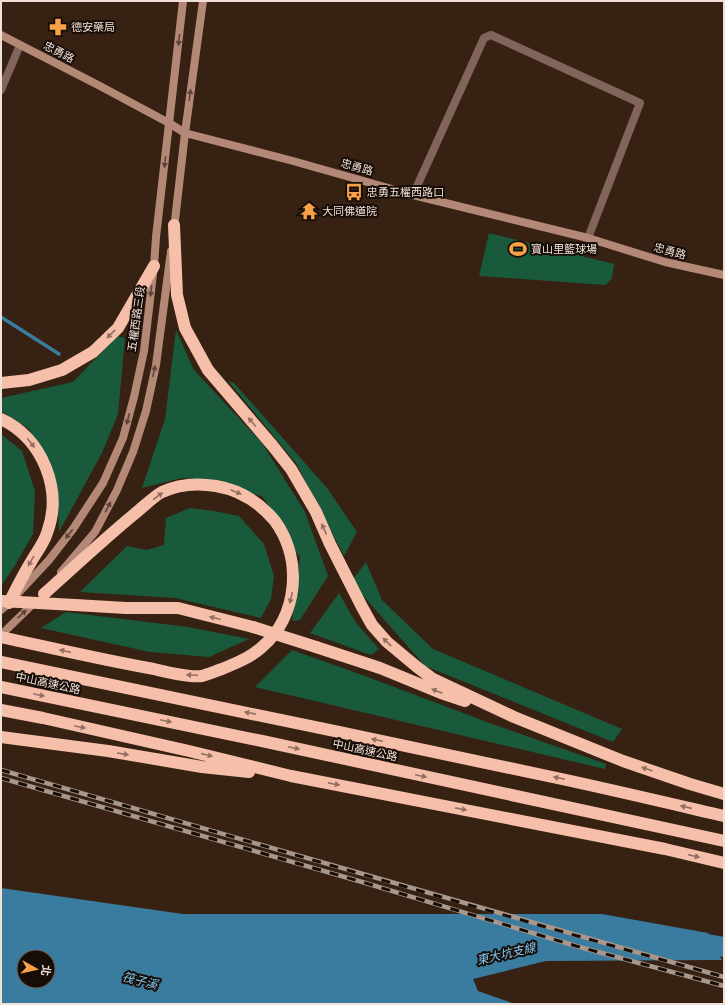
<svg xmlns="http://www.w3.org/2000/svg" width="725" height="1005" viewBox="0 0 725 1005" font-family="Signika,'Noto Sans TC',sans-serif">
  <rect width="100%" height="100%" fill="#372112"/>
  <path fill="#195a3c" d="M489,233l125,31 -2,14 -6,7 -127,-9z
    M176,330l18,40 68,73 43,69 23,64 -28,44 -8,1 8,-63 -37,-61 -46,-16 -35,-3 -40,10 23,-69z
    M117,336l8,2 -7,76 -16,39 -43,79 -2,-49 -28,-54 -28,-18v-13l72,-16z
    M228,381l6,2 93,105 30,44 -13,24 -48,-93z
    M1,434l21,17 13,40 -2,43 -19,33 -13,19z
    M190,508l24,3 25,5 25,28 10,32 -3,23 -10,19 -86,-20 -95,-6 47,-46 20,4 17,-5 2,-27z
    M366,562l16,38 51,49 189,80 -9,13 -188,-76 -65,-74 -7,-13z
    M339,593l17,30 23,26 -8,6 -61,-22z
    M66,612l122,15 61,12 -40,18 -59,-5 -109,-24z
    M292,650l73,26 130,49 111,39 -1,5 -350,-82z"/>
  <path fill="#397ca0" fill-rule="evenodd" d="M1,888l182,26h419l106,19 14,27 -176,1 -73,18 5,12 37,13h-514zM24,957h24v24h-24z"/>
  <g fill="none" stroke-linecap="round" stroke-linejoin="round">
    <path stroke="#397ca0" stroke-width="3.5" d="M1,317l58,37"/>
    <path stroke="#397ca0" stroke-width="20" d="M689,941l35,6"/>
    <path stroke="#81655a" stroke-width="8" d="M1,90l19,-45
      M413,195l71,-157 7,-3 149,68 -52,135"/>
    <path stroke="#b48877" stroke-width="8" d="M1,35l99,51 69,37 16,10 108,28 120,34 175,43 77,24 59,13
      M174,229l11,-96 18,-132
      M61,572l34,-40 22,-42 16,-38 13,-41 10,-46 15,-114
      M1,610l8,-7 40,-43 24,-31 30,-46 20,-45 11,-41 10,-46 10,-85 2,-29 27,-236
      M1,635l34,-33"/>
    <path stroke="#f6bfaa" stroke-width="12" d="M174,225l3,70 8,33 23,42 64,75 19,24 25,43 14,32 32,63 10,18 15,17 30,25 16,12 81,38 109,44 67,23 34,10
      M1,383l28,-3 33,-10 31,-18 25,-24 36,-62
      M1,419c42,20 62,71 46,114 -3,10 -11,20 -16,29 -8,13 -15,27 -22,41
      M75,605l51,3h52l75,19
      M1,637c51,11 102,23 153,32 13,3 36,9 48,7 7,-2 14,-5 20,-7 14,-6 28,-11 40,-22 36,-31 41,-87 13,-126 -15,-18 -35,-31 -59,-35 -18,-3 -37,-2 -54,6 -8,4 -22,18 -30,24 -30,25 -59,52 -88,78
      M316,647l64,21 61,25 24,8
      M1,662c185,39 371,76 556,116 56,12 111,25 167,38
      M1,687l261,54 462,100
      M1,710l42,8 146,33 102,25 374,73 59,14
      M1,737l107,14 94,16 47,5"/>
    <g stroke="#aa978c" stroke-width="4.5">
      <path id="rail" d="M1,770c241,69 481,140 723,207
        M1,778l361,104 214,64 148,40"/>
    </g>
    <use href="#rail" stroke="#170d07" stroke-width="3" stroke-dasharray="9" stroke-linecap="butt"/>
    <path stroke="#f6bfaa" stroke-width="12" d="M1,601l74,4
      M253,627l63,20"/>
  </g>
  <defs><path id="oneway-solid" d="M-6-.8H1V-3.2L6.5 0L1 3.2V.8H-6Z"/></defs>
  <g fill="#5e4439">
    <use href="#oneway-solid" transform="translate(179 40) rotate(96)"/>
    <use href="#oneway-solid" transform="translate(190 95) rotate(-82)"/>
    <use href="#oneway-solid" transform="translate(165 162) rotate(96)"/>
    <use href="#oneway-solid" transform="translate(151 291) rotate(97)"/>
    <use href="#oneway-solid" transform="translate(154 371) rotate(-78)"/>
    <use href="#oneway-solid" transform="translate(128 419) rotate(105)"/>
    <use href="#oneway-solid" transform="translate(108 507) rotate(-62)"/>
    <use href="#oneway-solid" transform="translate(69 534) rotate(128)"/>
    <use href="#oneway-solid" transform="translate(22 614) rotate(-43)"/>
  </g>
  <g fill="#926f61">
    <use href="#oneway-solid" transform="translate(111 334) rotate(136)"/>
    <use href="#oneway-solid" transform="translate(252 422) rotate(-130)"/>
    <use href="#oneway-solid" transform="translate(31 443) rotate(51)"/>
    <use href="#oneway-solid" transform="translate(236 492) rotate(23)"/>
    <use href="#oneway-solid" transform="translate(158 496) rotate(-36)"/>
    <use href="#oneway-solid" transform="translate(324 529) rotate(-114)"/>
    <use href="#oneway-solid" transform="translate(31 561) rotate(120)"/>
    <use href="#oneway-solid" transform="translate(291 598) rotate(103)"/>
    <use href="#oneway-solid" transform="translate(215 618) rotate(-166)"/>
    <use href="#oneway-solid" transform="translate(387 642) rotate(-136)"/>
    <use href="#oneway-solid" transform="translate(65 651) rotate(-167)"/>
    <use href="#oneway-solid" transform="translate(192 675) rotate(-177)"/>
    <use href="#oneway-solid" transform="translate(437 691) rotate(-159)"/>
    <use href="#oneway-solid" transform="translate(39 695) rotate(12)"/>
    <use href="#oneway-solid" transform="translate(250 713) rotate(-169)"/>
    <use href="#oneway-solid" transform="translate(166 721) rotate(12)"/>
    <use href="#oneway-solid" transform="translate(80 727) rotate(12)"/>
    <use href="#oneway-solid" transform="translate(377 740) rotate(-168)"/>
    <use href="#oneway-solid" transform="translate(294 748) rotate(12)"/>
    <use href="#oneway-solid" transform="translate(123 754) rotate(9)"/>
    <use href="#oneway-solid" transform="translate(207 755) rotate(14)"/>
    <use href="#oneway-solid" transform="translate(647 769) rotate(-161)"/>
    <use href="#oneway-solid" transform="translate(421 776) rotate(12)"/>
    <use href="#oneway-solid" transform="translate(559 778) rotate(-168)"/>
    <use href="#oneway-solid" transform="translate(334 784) rotate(11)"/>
    <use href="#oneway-solid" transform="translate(686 807) rotate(-167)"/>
    <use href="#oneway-solid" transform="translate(461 809) rotate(11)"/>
    <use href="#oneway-solid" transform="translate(694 856) rotate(13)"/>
  </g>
  <defs>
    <g id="pharmacy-bare" transform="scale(1.38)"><path d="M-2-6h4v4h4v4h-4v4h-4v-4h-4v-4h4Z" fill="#f7a248" stroke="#170d07" stroke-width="2.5" paint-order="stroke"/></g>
    <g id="bus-bare" transform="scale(1.38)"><path d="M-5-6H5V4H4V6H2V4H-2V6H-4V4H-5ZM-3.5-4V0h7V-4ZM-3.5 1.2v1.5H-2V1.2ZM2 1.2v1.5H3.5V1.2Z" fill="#f7a248" stroke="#170d07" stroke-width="2.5" paint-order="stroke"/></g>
    <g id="temple-bare" transform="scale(1.38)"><path d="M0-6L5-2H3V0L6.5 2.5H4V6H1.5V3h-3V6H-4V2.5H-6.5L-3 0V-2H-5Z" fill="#f7a248" stroke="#170d07" stroke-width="2.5" paint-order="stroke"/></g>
    <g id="stadium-bare" transform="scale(1.38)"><path d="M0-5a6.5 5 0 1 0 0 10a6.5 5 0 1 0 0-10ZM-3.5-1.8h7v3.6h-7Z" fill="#f7a248" stroke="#170d07" stroke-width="2.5" paint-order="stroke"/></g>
  </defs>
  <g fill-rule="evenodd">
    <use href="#pharmacy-bare" x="58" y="27"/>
    <use href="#bus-bare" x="354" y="192"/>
    <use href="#temple-bare" x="309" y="211"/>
    <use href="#stadium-bare" x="518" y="249"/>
  </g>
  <g text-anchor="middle" stroke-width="4" stroke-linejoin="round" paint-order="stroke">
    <g font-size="11" fill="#f0e0d7" stroke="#170d07" text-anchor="start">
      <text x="71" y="31">德安藥局</text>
      <text x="367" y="196">忠勇五權西路口</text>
      <text x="322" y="215">大同佛道院</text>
      <text x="531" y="253">寶山里籃球場</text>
    </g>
    <g font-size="11" fill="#f0e0d7" stroke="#170d07">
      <text transform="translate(59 52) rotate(27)" y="4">忠勇路</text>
      <text transform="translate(357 167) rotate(16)" y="4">忠勇路</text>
      <text transform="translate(670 251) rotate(15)" y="4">忠勇路</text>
      <text transform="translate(136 319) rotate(-82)" y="4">五權西路三段</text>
      <text transform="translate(48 683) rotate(12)" y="4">中山高速公路</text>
      <text transform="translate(365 750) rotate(12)" y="4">中山高速公路</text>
    </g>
    <g font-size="12" font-style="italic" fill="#82cbf5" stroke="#170d07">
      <text transform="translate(506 954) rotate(-13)" y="4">東大坑支線</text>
      <text transform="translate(140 981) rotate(14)" y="4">筏子溪</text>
    </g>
  </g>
  <rect width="725" height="1005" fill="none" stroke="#f0e0d7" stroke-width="4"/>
  <g transform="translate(36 969) rotate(98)"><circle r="19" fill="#170d07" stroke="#6e615a"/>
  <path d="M0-3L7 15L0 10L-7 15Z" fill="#f7a248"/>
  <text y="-6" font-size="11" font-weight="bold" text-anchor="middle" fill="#f0e0d7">北</text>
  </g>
</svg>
